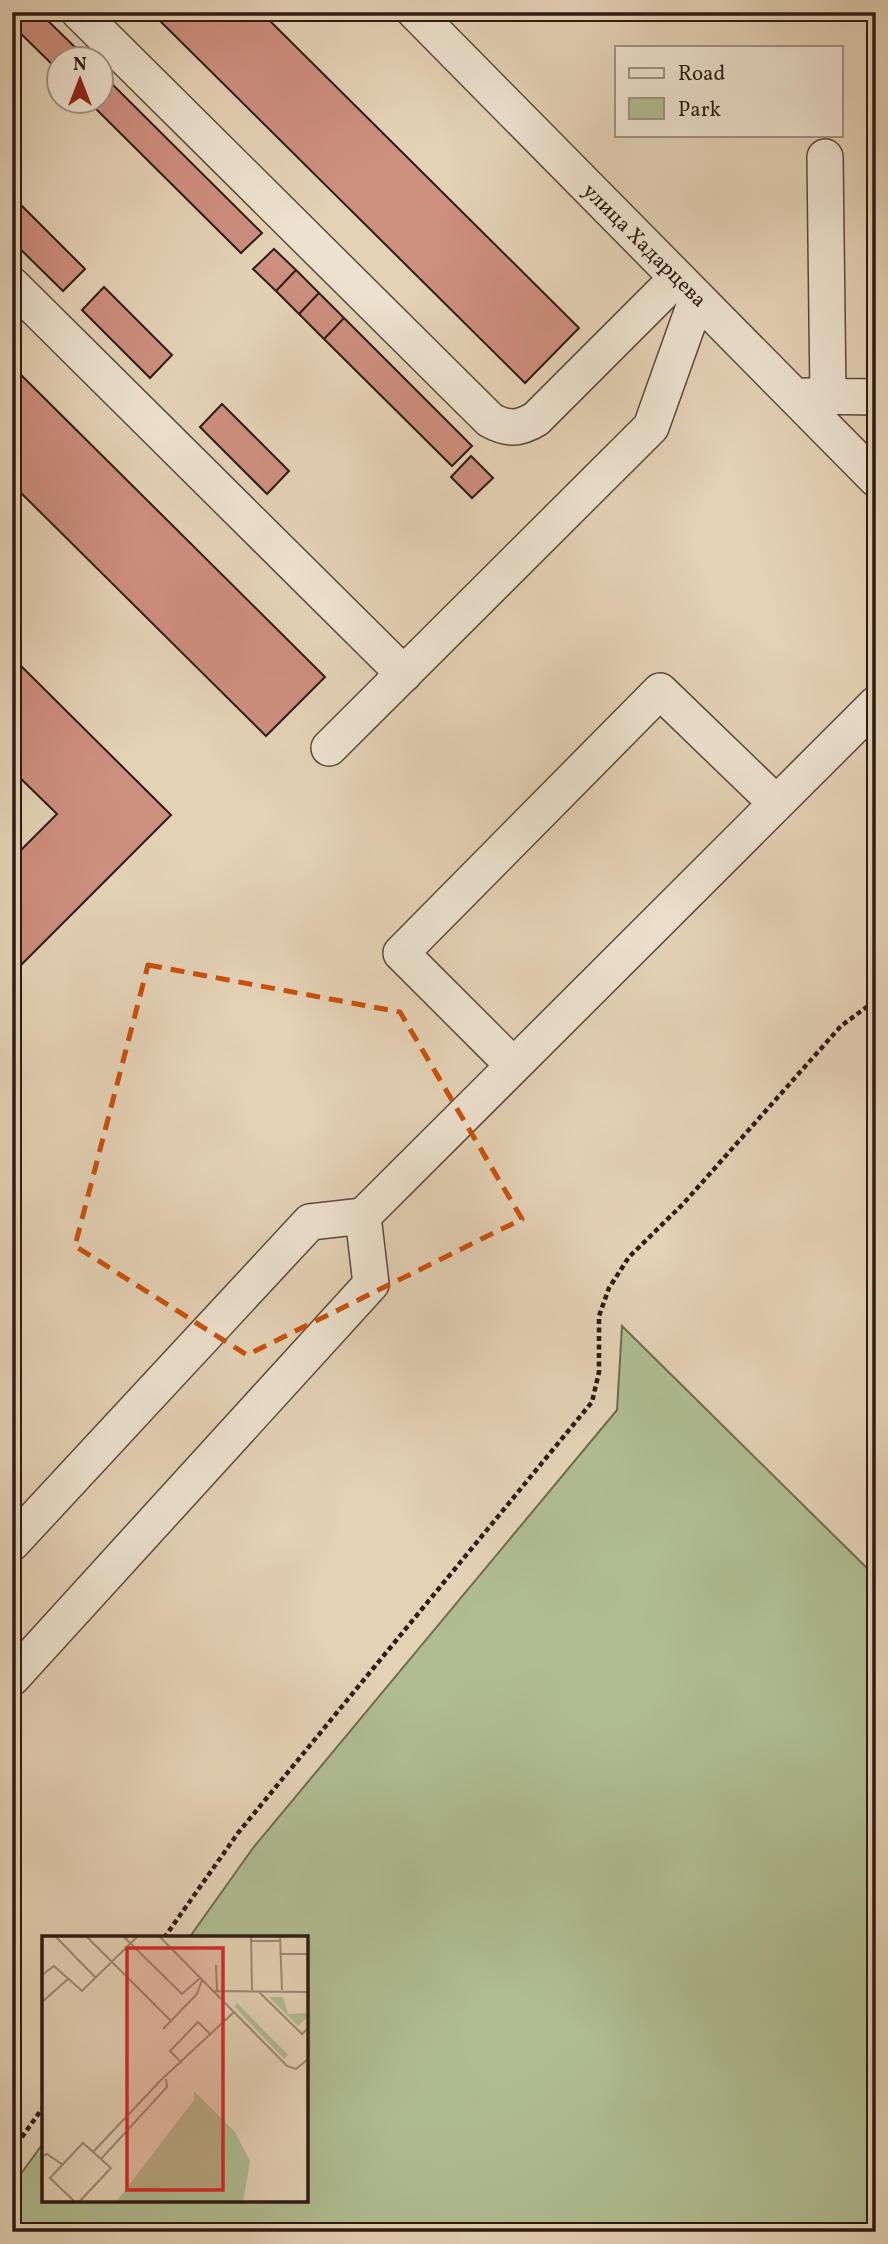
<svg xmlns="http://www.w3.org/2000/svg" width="888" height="2244" viewBox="0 0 888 2244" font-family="Vollkorn,serif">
  <rect width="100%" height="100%" fill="#e4d2b5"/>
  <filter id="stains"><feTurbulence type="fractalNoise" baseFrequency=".00286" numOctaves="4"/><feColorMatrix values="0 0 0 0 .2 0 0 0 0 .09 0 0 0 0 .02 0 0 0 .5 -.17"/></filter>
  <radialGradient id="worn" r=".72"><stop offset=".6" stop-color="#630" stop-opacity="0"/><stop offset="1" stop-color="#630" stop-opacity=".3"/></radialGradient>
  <path fill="#afbd91" stroke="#6e6c52" stroke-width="2" d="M622,1326l254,251v655h-864v-46l32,-44v58h262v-262h-117l64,-90 364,-438z"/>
  <path fill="#cd8f7e" stroke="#2e1b13" stroke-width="2" d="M25,12h14l43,42 -6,6h-16v12l-48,-47z
    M151,12h110l318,316 -54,55z
    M102,74l160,159 -21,20 -152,-151h13z
    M12,196l73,73 -22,22 -51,-50z
    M274,249l22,21 -20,21 -23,-22z
    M296,270l23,23 -20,21 -23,-23z
    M104,287l68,68 -22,23 -68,-68z
    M319,293l25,25 -20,21 -25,-25z
    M344,318l128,128 -20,20 -128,-127z
    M12,366l313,311 -59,59 -254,-252z
    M222,404l67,67 -22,23 -67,-67z
    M471,456l22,22 -21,20 -21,-21z
    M12,657l159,158 -159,159v-115l45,-45 -45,-44z"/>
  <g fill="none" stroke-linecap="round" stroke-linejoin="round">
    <g stroke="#5c493c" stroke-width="38">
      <path id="minor" d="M79,12l411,408c18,10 29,9 46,-1l141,-141
        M415,12l461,467
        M825,157l3,239
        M12,285l392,389
        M806,396l70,1
        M329,748l322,-321 46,-129
        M513,1065l-112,-112 259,-262 116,112
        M12,1543l298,-321 53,-6 513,-512
        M12,1678l359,-394 -8,-68"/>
    </g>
    <path stroke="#2e1b13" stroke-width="4.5" stroke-dasharray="5 3.5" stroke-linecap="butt" d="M164,1938l74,-105 354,-431 7,-30v-56l10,-28 20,-31 54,-53 158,-178 35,-26
      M12,2151l32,-45"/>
    <use href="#minor" stroke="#ede2cf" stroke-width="35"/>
  </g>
  <path fill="none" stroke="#cc500d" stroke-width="5" stroke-dasharray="14 9" stroke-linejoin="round" d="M148,965l252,47 122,207 -275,136 -172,-109z"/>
  <g text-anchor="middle" stroke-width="6" stroke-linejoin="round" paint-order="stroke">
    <g font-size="21" fill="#2e1b13" stroke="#ede2cf">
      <text transform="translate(645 245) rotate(45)" y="7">улица Хадарцева</text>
    </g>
  </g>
  <g transform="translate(42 1936)">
    <rect width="266" height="266" fill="#e4d2b5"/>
    <path d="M227,61h14l5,17 20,-1v4l-10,9zM195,67l51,52 -4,4 -50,-53zM152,155l41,41 15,29 -7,41h-127l78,-102z" fill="#afbd91"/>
    <path fill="none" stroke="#9b8974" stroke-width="2" d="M13,0l41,42M44,0l85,85M81,0l59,58 18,-16M117,0l128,130 9,3 12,-10M209,0l1,54M238,0l2,54M209,5h29M239,18h27M174,29l1,26M0,39l12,-9 28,25 56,-55M171,55l95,1M216,55l44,43 6,-6M0,66l26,-23M121,93l34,-35 5,-14M140,127l-12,-12 28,-29 13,13M51,216l68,-72 73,-68M0,220l5,-2 16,11M59,223l66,-72 -1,-8M33,266l-25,-24 33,-35 28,25 -32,34"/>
    <path fill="#d62828" fill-opacity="0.15" stroke="#d62828" stroke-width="3.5" d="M85,12h96v242h-96z"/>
    <rect width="266" height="266" fill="none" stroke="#2e1b13" stroke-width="3.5"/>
  </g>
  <rect width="888" height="2244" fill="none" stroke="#e4d2b5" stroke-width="42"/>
  <rect x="14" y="14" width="860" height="2216" fill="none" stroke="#2e1b13" stroke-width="3.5"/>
  <rect x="21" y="21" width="846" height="2202" fill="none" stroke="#2e1b13" stroke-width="2"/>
  <rect x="615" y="46" width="228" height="91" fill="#ede2cf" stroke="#a19284" stroke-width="2"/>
  <rect x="629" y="68" width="35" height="10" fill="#ede2cf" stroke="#a19284" stroke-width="2"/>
  <text x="678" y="80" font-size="21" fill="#2e1b13">Road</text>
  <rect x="629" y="98" width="35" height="21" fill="#afbd91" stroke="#a19284" stroke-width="2"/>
  <text x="678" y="116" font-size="21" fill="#2e1b13">Park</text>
  <g transform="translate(80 80)"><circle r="33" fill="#ede2cf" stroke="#a19284" stroke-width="2"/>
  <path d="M0-5L12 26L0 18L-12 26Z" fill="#8f2418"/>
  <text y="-10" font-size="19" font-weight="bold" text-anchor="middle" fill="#2e1b13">N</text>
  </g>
  <rect width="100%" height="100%" filter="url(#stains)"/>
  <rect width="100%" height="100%" fill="url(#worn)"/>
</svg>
